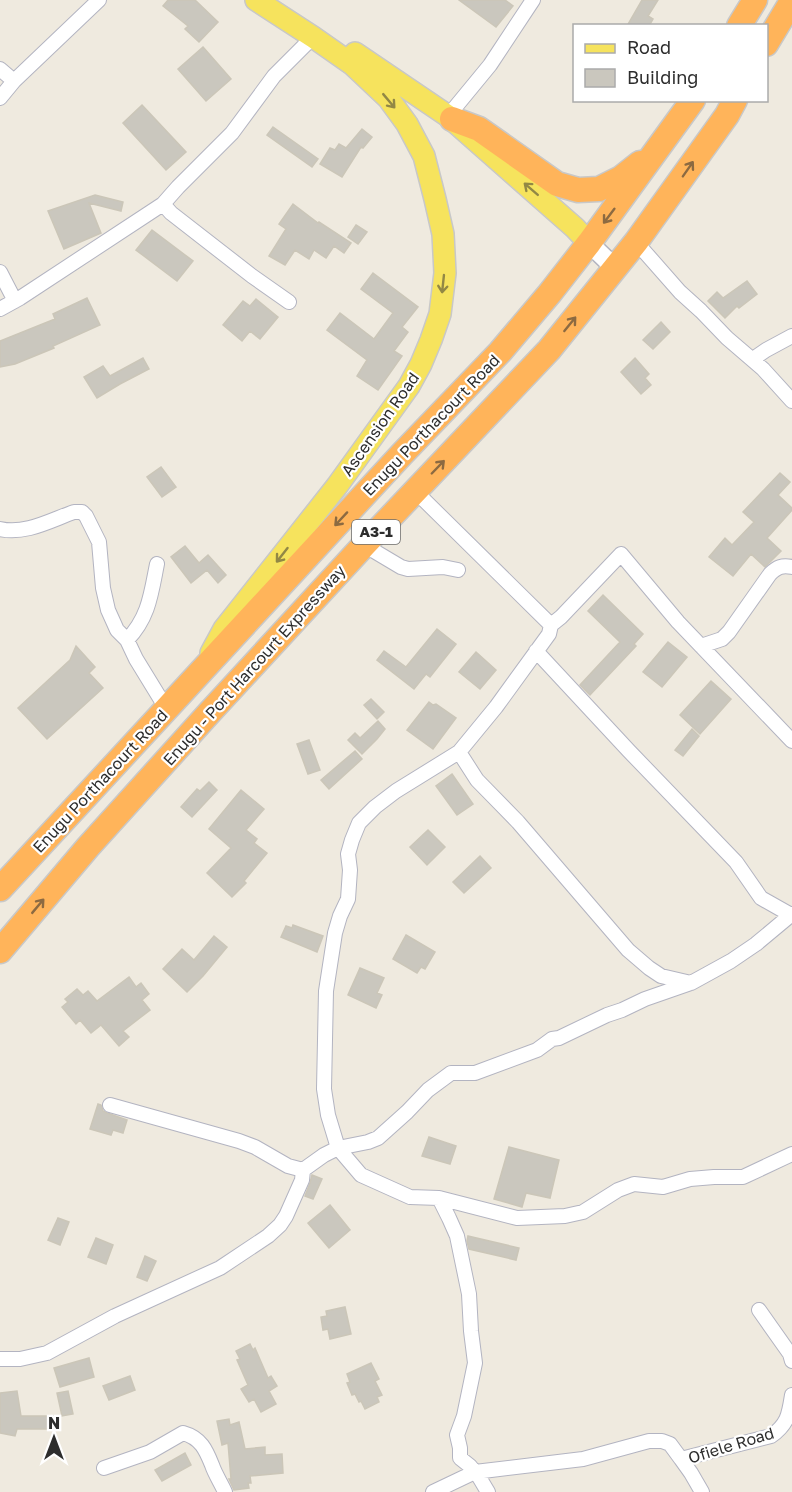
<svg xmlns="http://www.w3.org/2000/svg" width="792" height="1492" viewBox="0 0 792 1492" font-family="'Golos Text',sans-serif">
  <rect width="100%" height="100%" fill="#efeadf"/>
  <path fill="#cac7be" stroke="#cbc6b8" stroke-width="1.5" d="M168,0h27l23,22 -19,20 -14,-13 3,-3 -25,-20z
    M459,0h46l8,6 -17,21z
    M642,0h16l-10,16 5,3 -4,7h-22z
    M203,47l28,32 -25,22 -28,-32z
    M142,105l44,47 -20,18 -43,-47z
    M273,127l45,32 -6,8 -45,-32z
    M362,129l10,8 -9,11 -2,-1 -19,30 -22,-13 10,-16 5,2 4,-6 7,4z
    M95,195l28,7 -2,9 -32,-8 12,30 -37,16 -16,-38z
    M293,204l25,19 1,-1 32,21 -7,10 -10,-7 -8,12 -12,-8 -5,9 -14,-9 -10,15 -16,-9 17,-27 -7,-5z
    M356,225l11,7 -9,12 -10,-7z
    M152,230l41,31 -16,20 -41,-31z
    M373,273l45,34 -16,20 6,5 -14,19 8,5 -24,34 -21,-14 10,-16 -40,-30 13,-17 34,26 19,-26 -32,-24z
    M747,281l10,13 -18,14 -2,-2 -12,12 -17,-17 9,-9 6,6z
    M87,298l13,27 -47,21 1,2 -39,16 -15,3v-26l55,-22 -2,-5z
    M256,299l22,18 -18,22 -10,-8 -8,10 -19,-16 20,-24 7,5z
    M661,322l9,10 -17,17 -10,-9z
    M143,358l6,11 -29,15 -23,14 -13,-21 19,-11 7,10z
    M635,358l14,16 -4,4 6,7 -10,9 -20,-22z
    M161,467l15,20 -14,10 -15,-20z
    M780,473l10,9 -12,13 14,13v2l-25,28 14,13 -16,16 -14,-13 -18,22 -24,-19 16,-19 7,7 22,-23 -11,-10z
    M185,546l14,17 9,-8 18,20 -8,8 -11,-13 -16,13 -20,-26z
    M603,595l40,39 -9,10 2,2 -46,49 -10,-10 40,-43 -32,-31z
    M437,629l19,15 -26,33 -4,-3 -12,15 -37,-29 7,-9 22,16z
    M668,642l19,15 -25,30 -19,-15z
    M76,646l19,21 -6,6 14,15 -56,51 -29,-31 52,-48z
    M476,652l20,18 -16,19 -21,-17z
    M711,681l20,18 -31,35 -20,-19z
    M371,699l13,13 -7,7 -13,-14z
    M429,702l4,3 3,-1 20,14 -23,31 -26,-19z
    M378,721l7,8 -8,10 -15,15 -14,-14 7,-7 5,5z
    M692,729l7,7 -16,20 -8,-6z
    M309,740l11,30 -12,4 -11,-30z
    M355,751l7,8 -33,30 -8,-9z
    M452,774l21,30 -16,11 -21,-29z
    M209,782l8,8 -25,27 -11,-10 16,-18 3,2z
    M241,790l23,19 -18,21 11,9 -3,4 13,10 -23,28 2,2 -14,14 -25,-24 24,-25 -22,-19z
    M428,830l17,17 -18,18 -17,-18z
    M480,856l11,12 -27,25 -11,-11z
    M293,925l30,11 -6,16 -36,-15 5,-11 6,2z
    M406,935l29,17 -10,17 -4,-2 -4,6 -24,-14z
    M214,936l13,11 -24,29 -16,16 -24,-23 19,-20 12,11z
    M360,968l24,10 -7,15 5,2 -6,13 -28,-13z
    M129,977l7,10 5,-4 8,11 -7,6 8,10 -27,21 6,6 -10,9 -18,-21 -10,8 -11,-13 -4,4 -14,-17 6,-5 -3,-3 12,-10 6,6 5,-4 9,10z
    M98,1104l3,1 2,6 4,2 20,7 -4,13 -10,-3 -2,5 -21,-6z
    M429,1137l27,9 -6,18 -28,-8z
    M509,1147l50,13 -9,38 -24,-5 -4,14 -28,-8z
    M312,1175l10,4 -9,20 -8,-3 5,-13z
    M330,1205l20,25 -21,18 -21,-25z
    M58,1218l11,4 -9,23 -12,-5z
    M468,1236l51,12 -3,12 -47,-11 -2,-8z
    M96,1238l17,7 -7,19 -18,-7z
    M145,1256l11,5 -9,20 -10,-4z
    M345,1307l6,27 -21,5 -2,-10 -5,1 -2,-13 6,-1 -1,-5z
    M250,1344l3,6 2,-2 13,30 3,-2 6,10 -8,5 7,13 -15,8 -7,-13 -5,3 -8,-13 7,-4 -11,-25 3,-1 -4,-8z
    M89,1358l5,19 -34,10 -6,-19z
    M371,1363l8,16 -4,2 7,14 -5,2 2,5 -14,7 -4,-8 -2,1 -4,-8 -3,1 -5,-12 3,-1 -3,-8z
    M130,1376l5,14 -26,10 -6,-14z
    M17,1391l4,25h37v13h-41l-2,7 -15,-3v-40z
    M68,1391l5,23 -11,2 -5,-23z
    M229,1419l1,6 9,-3 6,27 20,-2v8l17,-1 1,19 -33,3 1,7h-3l1,5 -15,2 -5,-11h2l-3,-36 -6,2 -5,-24z
    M185,1453l6,12 -29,16 -7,-11z"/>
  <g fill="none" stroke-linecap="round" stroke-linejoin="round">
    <g stroke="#b3b4c1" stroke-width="16">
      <path id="street" d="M0,69l14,12
        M0,98l14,-17 85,-81
        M448,116l42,-51 43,-65
        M163,204l8,9 81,63 37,26
        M636,242l44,50 21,19 26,27 36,31 29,32
        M0,272l15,29
        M0,309l20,-11 143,-94 15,-17 54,-54 42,-57 39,-39
        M753,359l13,-9 26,-14
        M415,491l136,134
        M0,529c25,6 51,-9 74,-17h8l4,4 13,26 4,46 5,22 9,20 10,10 9,19 30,49
        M364,545l37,22 7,2 35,-2 15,3
        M127,640c22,-23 24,-46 30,-76
        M701,646l21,-7 7,-7 41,-58c7,-7 12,-9 22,-7
        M536,651l93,100 107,111 25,36 30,17
        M792,741l-114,-119 -57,-68 -60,63 -10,8 -2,9 -53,73 -37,45 -63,39 -21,16 -16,16 -7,17 -4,14 2,16 -2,29 -8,17 -5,17 -9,58 -2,98 4,26 10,33 23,27 49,22 29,1 78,20 48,-2 18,-4 35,-22 16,-6 29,3 27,-8 24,-2h29l49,-23
        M459,752l18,28 41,42 110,128 21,18 12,8 30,7
        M110,1105l129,36 16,6 33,19 15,4 21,-15 14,-7 30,-6 10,-4 29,-26 21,-22 23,-17h24l62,-23 15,-11 7,-1 48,-23 15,-5 23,-11 46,-16 40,-22 25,-17 36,-30
        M439,1198l10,20 8,18 12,58 2,37 4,32 -11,53 -7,19 3,13v10l10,8 9,11 9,15
        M759,1310l31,44 2,7
        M0,1359h20l27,-6 68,-37 105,-48 48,-32 12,-11 6,-9 16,-36 1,-10
        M104,1468l46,-16 33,-19c18,5 23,17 29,32 3,9 9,18 13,27
        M433,1492l42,-20 108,-13 66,-18h13l8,3 11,15
        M702,1492l-11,-19 -10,-14 90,-23c17,-12 18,-22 21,-41"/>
    </g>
    <g stroke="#b3b4c1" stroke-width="21">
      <path id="secondary" d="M589,243l27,26"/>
    </g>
    <g stroke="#c8c8c8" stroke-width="24">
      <path id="primary" d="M355,53l93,63 127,112 14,15
        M211,653l13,-24 113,-143 72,-100 12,-22 10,-24 9,-26 5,-41 -2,-39 -8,-35 -11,-43 -17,-32 -19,-26 -35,-33 -40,-28 -57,-37"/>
    </g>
    <g stroke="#c8c8c8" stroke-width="27">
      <path id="highway" d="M739,26l16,-26
        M766,44l26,-43
        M452,119l27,10 78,55 21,6 21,-1 22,-11 19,-15
        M0,889l402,-435 98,-102 50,-59 39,-50 104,-143
        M0,951l88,-104 122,-135 154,-167 185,-195 87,-108 91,-127 8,-15"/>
    </g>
    <use href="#street" stroke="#fff" stroke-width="14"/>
    <use href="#secondary" stroke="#fff" stroke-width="18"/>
    <use href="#primary" stroke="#f6e35d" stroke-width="21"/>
    <use href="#highway" stroke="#ffb45a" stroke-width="24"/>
  </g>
  <defs><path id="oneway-shaft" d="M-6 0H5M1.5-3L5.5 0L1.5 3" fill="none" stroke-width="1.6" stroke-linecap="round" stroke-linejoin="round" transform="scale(1.5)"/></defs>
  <g stroke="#928845">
    <use href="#oneway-shaft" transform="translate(389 101) rotate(50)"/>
    <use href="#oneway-shaft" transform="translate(531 189) rotate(-139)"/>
    <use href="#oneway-shaft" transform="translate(443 284) rotate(96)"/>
    <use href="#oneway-shaft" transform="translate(282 555) rotate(128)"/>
  </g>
  <g stroke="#8c6a41">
    <use href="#oneway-shaft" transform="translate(688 169) rotate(-55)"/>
    <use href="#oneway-shaft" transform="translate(609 216) rotate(127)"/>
    <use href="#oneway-shaft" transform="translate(570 324) rotate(-51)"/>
    <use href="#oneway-shaft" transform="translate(438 467) rotate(-46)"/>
    <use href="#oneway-shaft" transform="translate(341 519) rotate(133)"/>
    <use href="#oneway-shaft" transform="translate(38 906) rotate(-50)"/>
  </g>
  <g text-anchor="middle" stroke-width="4.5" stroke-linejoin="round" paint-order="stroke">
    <rect fill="#fff" stroke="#6c6c6c" stroke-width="1.5" x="352" y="520" width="48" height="24" rx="4.5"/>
    <g font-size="15" font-weight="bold" fill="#2d2d2d">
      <text x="376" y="537">A3-1</text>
    </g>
    <g font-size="16" fill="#2d2d2d" stroke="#fff">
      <text transform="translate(380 424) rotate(-55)" y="6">Ascension Road</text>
      <text transform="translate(431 425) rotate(-46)" y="6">Enugu Porthacourt Road</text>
      <text transform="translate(254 665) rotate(-48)" y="6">Enugu - Port Harcourt Expressway</text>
      <text transform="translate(100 781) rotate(-47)" y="6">Enugu Porthacourt Road</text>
      <text transform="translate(731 1445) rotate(-17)" y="6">Ofiele Road</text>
    </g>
  </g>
  <rect x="573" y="24" width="195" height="78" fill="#ffffff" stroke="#ababab" stroke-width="1.5"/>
  <rect x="585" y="44" width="30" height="9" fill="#f6e35d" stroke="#ababab" stroke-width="1.5"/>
  <text x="627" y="54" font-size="18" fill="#2d2d2d">Road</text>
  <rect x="585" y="69" width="30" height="18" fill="#cac7be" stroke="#ababab" stroke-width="1.5"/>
  <text x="627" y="84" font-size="18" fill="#2d2d2d">Building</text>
  <g transform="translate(54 1438)" stroke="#ffffff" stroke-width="4.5" paint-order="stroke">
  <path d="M0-4.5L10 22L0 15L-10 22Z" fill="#2d2d2d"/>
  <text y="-9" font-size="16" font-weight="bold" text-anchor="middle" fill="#2d2d2d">N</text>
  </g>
</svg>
